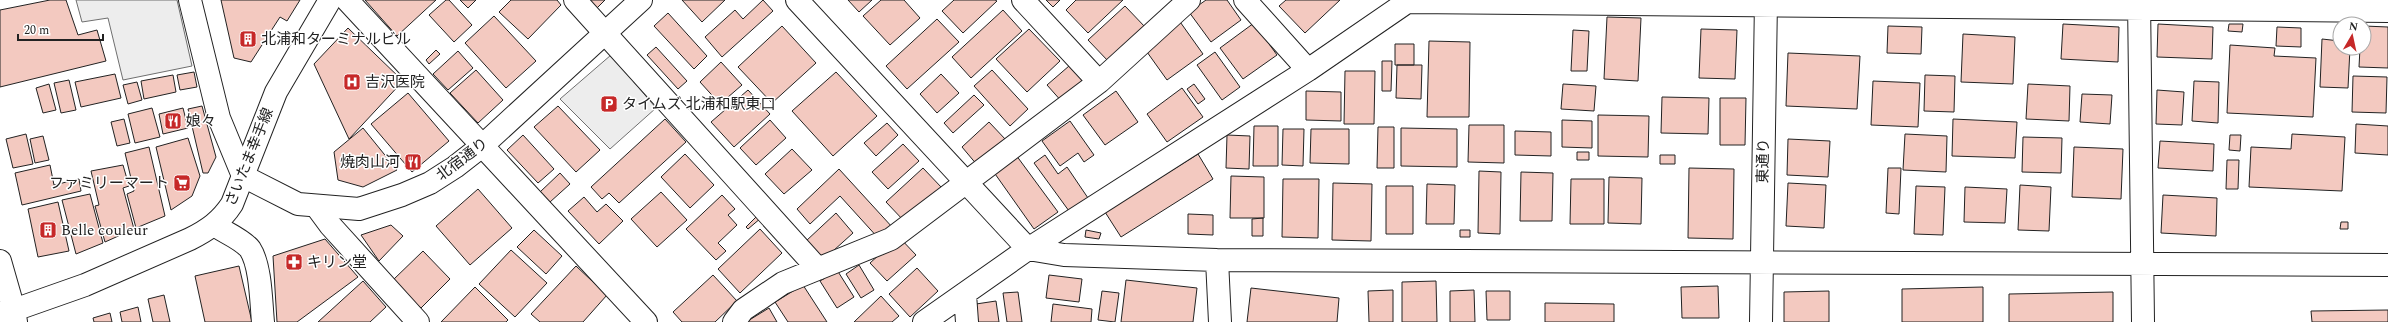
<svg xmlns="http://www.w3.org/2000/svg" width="2388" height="322" viewBox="0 0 2388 322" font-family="Spectral,'Noto Sans JP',serif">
  <rect width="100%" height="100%" fill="#fff"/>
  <path fill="#ededed" stroke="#6f6f6f" d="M76,0h101l15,66 -69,14 -15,-62 -26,4z
    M611,55l45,53 -46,41 -50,-50z"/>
  <path fill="#f3c9c0" stroke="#222" d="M50,0h16l12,35 19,-5 9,31 -106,26v-77z
    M221,0h79l-13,21 -7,-4 -29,45 -17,-4z
    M365,0h71l-39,36z
    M446,0h3l23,25 -18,17 -25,-27z
    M460,0h16l-8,8z
    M511,0h46l4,5 -33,34 -29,-27z
    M585,0h20l-10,10z
    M682,0h43l-23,22z
    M763,0l10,11 -51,46 -17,-20 30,-27 8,9z
    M848,0h24l-13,12z
    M881,0h23l16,18 -30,27 -27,-29z
    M954,0h41l2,1 -34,32 -21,-22z
    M1046,0h14l-7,7z
    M1076,0h47l-35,33 -22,-23z
    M1206,0h21l14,20 -30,22 -22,-30z
    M1286,0h54l-35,33 -26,-27z
    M1125,6l21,22 -37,34 -21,-22z
    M1003,10l19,21 -51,47 -19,-21z
    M668,13l39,43 -13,13 -40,-43z
    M494,16l42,45 -30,27 -41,-45z
    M1607,17l34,1 -3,63 -34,-2z
    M937,19l22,23 -52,47 -21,-23z
    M1178,19l25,35 -36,26 -25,-35z
    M1254,23l23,32 -34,24 -23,-31z
    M2063,24l56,3 -1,35 -57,-3z
    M2158,24l55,3 -1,32 -55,-2z
    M2229,24h14l-1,8 -14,-1z
    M782,26l34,37 -44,40 -34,-36z
    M1888,26l34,1 -1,27 -34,-1z
    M2364,26l24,1v41l-29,-1 1,-19h4z
    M2277,27l24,1v19l-25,-1z
    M348,28l55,53 -54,58 -35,-75z
    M1029,29l31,32 -33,31 -31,-33z
    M1701,29l36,1 -2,49 -36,-1z
    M1573,30l16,1 -2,40h-16z
    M1963,34l52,3 -2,47 -52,-2z
    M2322,39l18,2v7h10l-2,40 -28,-1z
    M1429,41l41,1 -1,75h-42z
    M1395,44h19v21h-19z
    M2230,45l45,3 -1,8 42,2 -3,59 -86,-4z
    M656,47l31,34 -9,8 -31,-34z
    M436,50l4,4 -11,10 -3,-4z
    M458,51l15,17 -25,22 -15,-16z
    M1215,52l25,35 -18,13 -25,-35z
    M1788,53l72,3 -3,53 -71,-3z
    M1382,61h10l-1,30h-9z
    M721,62l21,23 -22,19 -20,-22z
    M1397,65h25l-1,34 -25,-1z
    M1069,66l16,17 -22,20 -16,-18z
    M476,70l27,30 -25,23 -28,-30z
    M992,70l36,39 -18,17 -36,-40z
    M1345,71h30l-1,53h-30z
    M194,72l3,15 -17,3 -3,-15z
    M836,72l41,44 -44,40 -41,-45z
    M115,74l6,24 -40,9 -6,-25z
    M941,74l18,19 -22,20 -17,-19z
    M173,75l3,17 -32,7 -3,-18z
    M1925,75l30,1 -1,36 -30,-1z
    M2353,76l34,1 -1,36 -34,-1z
    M69,80l7,30 -15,3 -7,-30z
    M1873,81l47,2 -2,44 -47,-2z
    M2194,81l25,1 -1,41 -26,-2z
    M137,82l5,18 -14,4 -5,-19z
    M49,84l7,26 -13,3 -7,-25z
    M1194,84l11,15 -7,5 -11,-15z
    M1563,84l33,2 -2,25 -33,-2z
    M2028,84l42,2 -1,35 -43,-2z
    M1182,88l21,29 -36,25 -20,-28z
    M748,90l22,24 -36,33 -23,-25z
    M2157,90l27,2 -2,33 -26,-1z
    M1116,91l22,31 -33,23 -22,-30z
    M1306,91l35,1v29l-35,-1z
    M408,93l41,48 -37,31 -41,-48z
    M2082,94l30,1 -2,29 -30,-2z
    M974,95l10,10 -31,28 -9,-10z
    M1662,97l47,1 -1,36 -47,-1z
    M1720,98h26l-1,47h-25z
    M202,106l14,51 -8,16h-5l-15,-64z
    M558,106l42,44 -24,22 -42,-45z
    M152,108l8,29 -25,6 -7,-29z
    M183,108l5,20 -25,6 -4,-20z
    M1598,115l51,1 -1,41 -50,-1z
    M124,119l6,24 -13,3 -6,-24z
    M665,119l21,23 -67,61 -10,-10 -7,6 -11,-12z
    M1953,119l64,3 -2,36 -63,-2z
    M770,120l16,18 -30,27 -16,-17z
    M1562,120l30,1v27l-30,-1z
    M1070,121l24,34 -10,7 -6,-9 -18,13 -18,-25z
    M989,122l17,18 -28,26 -16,-19z
    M887,123l11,12 -22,21 -12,-13z
    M2356,124l32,2v29l-33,-2z
    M1469,125h35v38l-36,-1z
    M1254,126h24v40h-25z
    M1378,127h16v41h-17z
    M363,128l34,42 -34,17 -25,-7 -4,-28z
    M1401,128l56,1v38l-56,-1z
    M1283,129h21l-1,37 -21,-1z
    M1311,129h38v35l-39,-1z
    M1515,131l36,1v24l-36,-1z
    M26,134l7,30 -20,4 -7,-29z
    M1905,134l42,2 -1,36 -43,-2z
    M2292,134l53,3 -3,54 -93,-4 2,-40 40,2z
    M523,135l31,34 -16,14 -31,-33z
    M1227,135l23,1 -1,33 -23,-1z
    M2230,135h11l-1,16 -11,-1z
    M43,136l6,24 -14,3 -5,-24z
    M2023,137l39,1 -1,35 -39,-1z
    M188,138l12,38 -8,20 -21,14 -15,-63z
    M1788,139l42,2 -2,36 -41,-2z
    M2160,141l54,3 -1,27 -55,-3z
    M903,144l16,17 -31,28 -16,-17z
    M149,147l16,69 -29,12 -9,-34 7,-3 -9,-38z
    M2074,147l49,2 -2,50 -49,-2z
    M792,149l20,21 -28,24 -19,-20z
    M1577,152h12v8h-12z
    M685,154l29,31 -24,23 -29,-31z
    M1198,154l15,25 -92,58 -16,-25z
    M1016,155l42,57 -24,17 -41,-58z
    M1045,155l13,19 9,-7 21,31 -19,13 -35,-48z
    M1660,155h15v9h-15z
    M2227,160h12l-1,29h-12z
    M50,165l4,20 25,-6 2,12 -59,14 -7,-32z
    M123,165l6,21 -6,2 11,41 -29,13 -10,-36 4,-1 -8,-34z
    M923,168l19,20 -37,34 -19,-20z
    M1689,168l45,1 -1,70 -45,-1z
    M1888,168h13l-2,46 -13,-1z
    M839,169l54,59 -13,12 -40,-44 -30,28 -13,-15z
    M1479,171l22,1 -1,62 -22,-1z
    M1521,172l32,1 -1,48h-32z
    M560,173l10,11 -20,18 -10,-10z
    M1231,176l33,1v41h-34z
    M1609,177l33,1 -1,46 -33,-1z
    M1283,179h36l-1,59 -36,-1z
    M1571,179h33v45h-34z
    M1333,183l39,1 -1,57 -39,-1z
    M1788,183l38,2 -2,43 -38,-2z
    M1427,184l28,1 -1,39h-28z
    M2020,185l31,2 -2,44 -31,-1z
    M1386,186h27v48h-27z
    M1916,186l29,1 -2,48 -29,-1z
    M1965,187l42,2 -2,34 -41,-1z
    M478,189l34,39 -42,37 -34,-39z
    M661,192l26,28 -30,27 -26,-28z
    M90,194l13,49 -27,11 -14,-54z
    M722,195l13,14 -7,6 9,10 -19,18 8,8 -10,9 -30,-31z
    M2163,195l54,3 -1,38 -55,-3z
    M584,197l13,15 9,-8 17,17 -24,23 -31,-33z
    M58,202l11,49 -31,6 -10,-48z
    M836,213l17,20 -30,27 -17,-19z
    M1188,214l25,1v20l-25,-1z
    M758,215l3,3 -13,11 -2,-2z
    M1263,218v18h-11v-17z
    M2341,222h7v7h-8z
    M391,225l12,11 -24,25 -18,-26z
    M760,229l22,24 -42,40 -22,-24z
    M534,230l28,26 -16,18 -29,-27z
    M1086,230l15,3 -2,6 -14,-2z
    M1460,230h10v7h-10z
    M899,237l17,18 -29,26 -17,-18z
    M325,239l33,38 -61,45h-20l-4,-66z
    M511,250l36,33 -32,34 -36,-33z
    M423,251l27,28 -29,29 -28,-28z
    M859,265l15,25 -13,8 -15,-24z
    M239,266l13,56h-47l-10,-46z
    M576,266l31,29 -24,27h-43l-9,-8z
    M917,268l21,23 -28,26 -21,-23z
    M837,270l17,27 -17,11 -17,-27z
    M713,275l24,26 -22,21h-33l-9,-10z
    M1049,275l33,4 -3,23 -33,-4z
    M1126,280l71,8 -4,34h-72z
    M363,281l23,26 -16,15h-52z
    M1436,281l1,41h-35v-40z
    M803,285l24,37h-39l-13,-20z
    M1718,286l1,32h-37l-1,-31z
    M475,287l33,33 -2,2h-65z
    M1983,287v35h-81v-33z
    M1251,288l88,10 -2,24h-90z
    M1393,290v32h-24l-1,-31z
    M1474,290l1,32h-25v-31z
    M1102,291l17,2 -4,29 -17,-2z
    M1486,291h24v29h-23z
    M1829,291v31h-45v-30z
    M1018,292l4,30h-15l-4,-29z
    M2113,292v30h-104v-28z
    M164,295l6,27h-17l-5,-23z
    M881,296l18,20 -7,6h-38z
    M996,301l3,21h-21l-2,-18z
    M1545,303l69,1v18h-69z
    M1053,304l39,5 -1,13h-40z
    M138,307l3,15h-19l-2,-10z
    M769,308l8,14h-31z
    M2388,310v12h-76l-1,-11z
    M110,313l2,9h-18l-1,-4z"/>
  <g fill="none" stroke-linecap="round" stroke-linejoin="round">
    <g stroke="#222" stroke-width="24">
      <path id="street" d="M190,0l29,118 24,58
        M347,0l299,322
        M575,0l243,269
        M797,0l231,249 36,6 153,5 1171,5
        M1023,0l76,82
        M1245,0l63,70
        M2139,0l4,322
        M1408,2l980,9
        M316,206l14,19 88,97
        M214,225c10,7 28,14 36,24 11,17 11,53 13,73
        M1217,260l3,62
        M965,294l2,28
        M734,322l9,-12 40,-27 108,-44 208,-157 90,-82
        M924,322l104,-73 280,-179 102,-70
        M1761,322l5,-322"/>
    </g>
    <g stroke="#222" stroke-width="24">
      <path id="secondary" d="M243,176l55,28 61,5 43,-14 28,-12 25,-16 27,-21 159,-146
        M0,261l14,49 -14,3"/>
    </g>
    <g stroke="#222" stroke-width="24">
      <path id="primary" d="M16,322l-2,-12 71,-25 105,-46c18,-9 31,-18 42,-35l44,-112 54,-92"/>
    </g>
    <use href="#street" stroke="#fff" stroke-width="22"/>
    <use href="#secondary" stroke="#fff" stroke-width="22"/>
    <use href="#primary" stroke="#fff" stroke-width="22"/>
  </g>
  <defs>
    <g id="building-square" transform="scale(0.9)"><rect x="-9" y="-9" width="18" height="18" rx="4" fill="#c62828" stroke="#fff"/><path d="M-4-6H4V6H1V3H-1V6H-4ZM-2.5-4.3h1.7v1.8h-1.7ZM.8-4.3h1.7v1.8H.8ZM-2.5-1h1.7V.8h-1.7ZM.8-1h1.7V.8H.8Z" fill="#fff"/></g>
    <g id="hospital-square" transform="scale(0.9)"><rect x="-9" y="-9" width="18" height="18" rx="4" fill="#c62828" stroke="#fff"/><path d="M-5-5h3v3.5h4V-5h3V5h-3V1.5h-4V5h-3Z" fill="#fff"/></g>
    <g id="parking-square" transform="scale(0.9)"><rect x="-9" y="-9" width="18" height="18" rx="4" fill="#c62828" stroke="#fff"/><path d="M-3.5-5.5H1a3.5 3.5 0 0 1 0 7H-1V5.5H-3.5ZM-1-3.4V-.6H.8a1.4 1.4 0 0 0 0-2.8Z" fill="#fff"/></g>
    <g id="restaurant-square" transform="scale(0.9)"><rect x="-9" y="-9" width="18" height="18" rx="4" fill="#c62828" stroke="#fff"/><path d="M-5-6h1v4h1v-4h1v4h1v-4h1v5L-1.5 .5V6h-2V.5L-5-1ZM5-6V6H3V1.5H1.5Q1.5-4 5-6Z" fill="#fff"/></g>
    <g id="supermarket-square" transform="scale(0.9)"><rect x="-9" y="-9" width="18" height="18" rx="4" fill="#c62828" stroke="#fff"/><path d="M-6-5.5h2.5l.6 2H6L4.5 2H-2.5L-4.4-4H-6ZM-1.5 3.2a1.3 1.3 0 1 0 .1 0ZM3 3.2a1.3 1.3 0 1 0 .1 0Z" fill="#fff"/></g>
    <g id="pharmacy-square" transform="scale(0.9)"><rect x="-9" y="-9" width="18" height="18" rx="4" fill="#c62828" stroke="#fff"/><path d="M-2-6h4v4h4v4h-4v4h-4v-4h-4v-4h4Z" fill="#fff"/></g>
  </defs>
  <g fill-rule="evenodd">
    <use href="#building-square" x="248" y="39"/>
    <use href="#hospital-square" x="352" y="82"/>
    <use href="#parking-square" x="609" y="104"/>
    <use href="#restaurant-square" x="173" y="121"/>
    <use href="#restaurant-square" x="413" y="162"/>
    <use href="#supermarket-square" x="182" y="183"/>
    <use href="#building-square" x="48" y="230"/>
    <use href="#pharmacy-square" x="294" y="262"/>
  </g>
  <g text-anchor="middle" stroke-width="3" stroke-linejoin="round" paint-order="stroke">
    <g font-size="15" fill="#222" stroke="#fff" text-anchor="start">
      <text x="261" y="44">北浦和ターミナルビル</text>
      <text x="365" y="87">吉沢医院</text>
      <text x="622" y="109">タイムズ 北浦和駅東口</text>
      <text x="186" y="126">娘々</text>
      <text x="400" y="167" text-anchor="end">焼肉山河</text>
      <text x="169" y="188" text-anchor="end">ファミリーマート</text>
      <text x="61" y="235">Belle couleur</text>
      <text x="307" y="267">キリン堂</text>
    </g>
    <g font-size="15" fill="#222" stroke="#fff">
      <text transform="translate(249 157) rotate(-68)" y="5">さいたま幸手線</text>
      <text transform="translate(462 159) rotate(-37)" y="5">北宿通り</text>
      <text transform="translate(1763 161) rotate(-89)" y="5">東通り</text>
    </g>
  </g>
  <g transform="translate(2352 36) rotate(9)"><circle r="19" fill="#ffffff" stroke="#a7a7a7"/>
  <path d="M0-3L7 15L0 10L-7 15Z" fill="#c62828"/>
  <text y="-6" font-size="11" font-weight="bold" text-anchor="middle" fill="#222222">N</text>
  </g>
  <path d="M18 34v6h85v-6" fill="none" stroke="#222222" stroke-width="2"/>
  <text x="24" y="34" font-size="12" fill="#222222" stroke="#ffffff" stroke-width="3" paint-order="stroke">20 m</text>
</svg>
